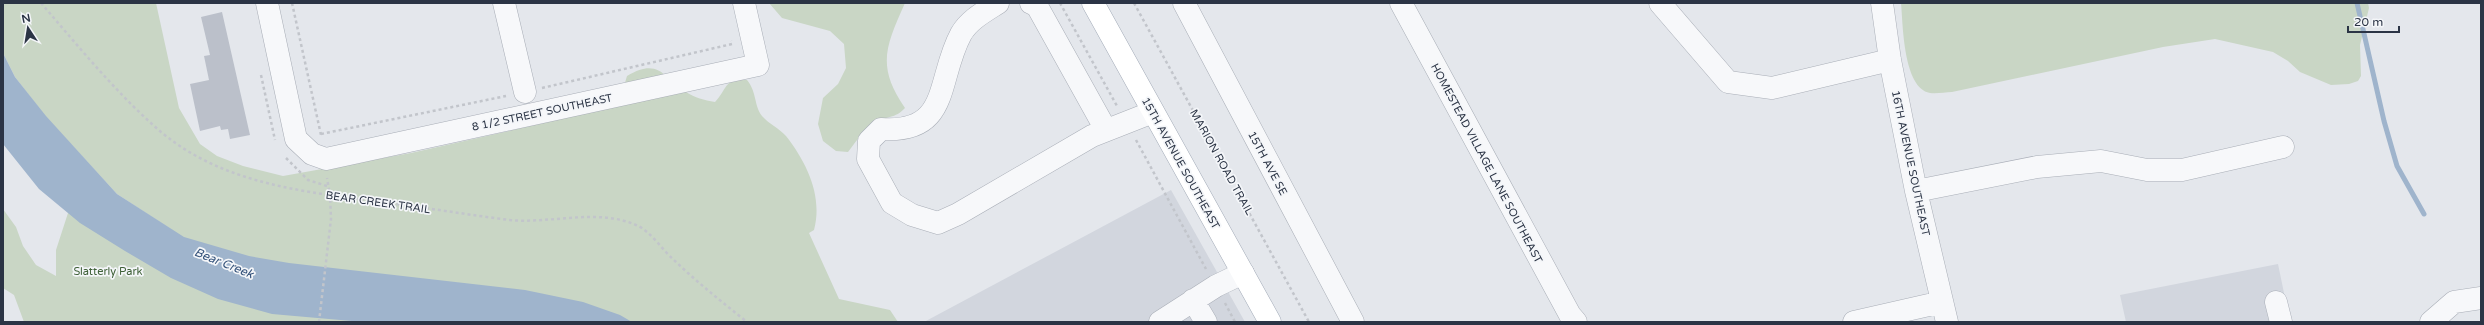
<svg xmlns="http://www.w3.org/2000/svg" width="2484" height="325" viewBox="0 0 2484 325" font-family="'Varela Round',sans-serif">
  <rect width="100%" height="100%" fill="#e4e7ec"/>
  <path fill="#d2d6de" d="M1171,190l74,132h-321z
    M2278,264l12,58h-164l-6,-27z"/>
  <path fill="#c9d6c5" d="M3,3h153l23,105 21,36 17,12 26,10 40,10 128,-23 217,-49 -4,-18 3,-10c32,-19 36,1 59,16 9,6 18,8 29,10 13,-14 9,-24 32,-22 10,12 7,26 15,36 7,8 17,12 24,20 21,27 37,60 28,94l-5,3 30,66 51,11 8,12h-874l-10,-27 -11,-7v-79l13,18 7,19 13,19 20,11v-26l12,-37 104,17 -55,-36 -71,-77 -31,-40 -12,-24z
    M769,3h136c-19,43 -29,63 0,105 -10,10 -13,7 -24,12 -16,7 -23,19 -33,32l-12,-1 -13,-10 -5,-17 5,-26 15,-14 8,-16 -2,-24 -14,-13 -48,-13z
    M1901,3h467l1,5 -9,37 1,31 -3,5 -9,3 -18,1 -31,-13 -12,-11 -15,-9 -58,-13 -52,8 -211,45c-7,0 -15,2 -22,1 -27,-5 -27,-69 -29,-90z"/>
  <path fill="#9fb4cc" d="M3,53l12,24 31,39 71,78 67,43 65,19 40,7 236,27 58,12 37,13 12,7h-269l-91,-8 -54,-15 -47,-21 -46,-27 -45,-28 -41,-34 -36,-45z"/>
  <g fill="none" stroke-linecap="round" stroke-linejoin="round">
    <path stroke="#9fb4cc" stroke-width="5" d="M2357,3l27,118 13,45 27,48"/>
  </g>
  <path fill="#bbc0ca" d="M222,12l28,123 -20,4 -2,-10 -7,1 -1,-4 -20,5 -10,-47 19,-4 -5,-24 6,-1 -9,-38z"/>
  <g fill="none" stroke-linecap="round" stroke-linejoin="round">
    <g stroke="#a9aeb7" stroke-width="23">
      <path id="minor" d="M267,3l29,136 16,15 14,5 432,-94 -14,-62
        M504,3l21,89
        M998,3c-14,9 -29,17 -37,31 -25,46 -10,100 -80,95l-12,12 -1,18 24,44 20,12 26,8 20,-9 134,-78 61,-24
        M1031,3l6,3 69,124
        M1184,3l169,319
        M1401,3l169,312 6,7
        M1660,3l68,79 44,6 118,-28
        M1882,3l8,57 26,131 31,131
        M1916,191l121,-24 64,-6 46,9h35l101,-23
        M1193,300l13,22
        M2276,302l5,20
        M1160,322l56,-36 27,-13
        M1854,322l88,-20
        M2431,322l23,-20 27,-4"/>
    </g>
    <g stroke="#a3abb8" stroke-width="23">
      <path id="major" d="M1093,3l177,319"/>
    </g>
    <path stroke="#c2c5cb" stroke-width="2.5" stroke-dasharray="3 3" stroke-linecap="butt" d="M41,3c38,44 76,91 120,129 65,54 148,60 227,71 41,5 81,12 122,17 40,4 88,-12 126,5 15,6 27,26 39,36 23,22 47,41 72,61
      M292,3l29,132
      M1060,3l57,103
      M1134,3l175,319
      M261,75l14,65
      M542,88l190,-44 -1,-3
      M321,134l185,-38
      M1136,140l70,129
      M286,158l22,22 19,6
      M1225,303l10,19
      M319,322l12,-103 -1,-24 -3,-17"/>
    <use href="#minor" stroke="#f7f8fa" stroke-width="22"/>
    <use href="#major" stroke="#fff" stroke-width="22"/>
  </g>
  <g text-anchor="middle" stroke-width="3.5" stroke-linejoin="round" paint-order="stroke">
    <g font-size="11" fill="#2b3445" stroke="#f4f6f9">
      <text transform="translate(542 112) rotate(-12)" y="4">8 1/2 STREET SOUTHEAST</text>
      <text transform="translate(1222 162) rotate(61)" y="4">MARION ROAD TRAIL</text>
      <text transform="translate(1181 163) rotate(61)" y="4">15TH AVENUE SOUTHEAST</text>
      <text transform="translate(1268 163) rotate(62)" y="4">15TH AVE SE</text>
      <text transform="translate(1487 163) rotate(62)" y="4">HOMESTEAD VILLAGE LANE SOUTHEAST</text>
      <text transform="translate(1911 163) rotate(78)" y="4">16TH AVENUE SOUTHEAST</text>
      <text transform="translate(378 202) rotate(8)" y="4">BEAR CREEK TRAIL</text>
    </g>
    <g font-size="11" fill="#3f6138" stroke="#f4f6f9">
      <text x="108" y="275">Slatterly Park</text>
    </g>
    <g font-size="12" font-style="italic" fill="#34527a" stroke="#f4f6f9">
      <text transform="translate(224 263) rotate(22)" y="4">Bear Creek</text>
    </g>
  </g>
  <rect width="2484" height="325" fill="none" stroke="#2b3445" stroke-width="8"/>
  <g transform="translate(28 28) rotate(348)" stroke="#f4f6f9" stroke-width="3" paint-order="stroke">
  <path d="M0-3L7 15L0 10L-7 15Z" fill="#2b3445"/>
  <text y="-6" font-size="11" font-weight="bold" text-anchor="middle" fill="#2b3445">N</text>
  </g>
  <path d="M2348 26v6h51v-6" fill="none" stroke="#2b3445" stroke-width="2"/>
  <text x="2354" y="26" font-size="12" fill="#2b3445" stroke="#f4f6f9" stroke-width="3" paint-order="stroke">20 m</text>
</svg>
